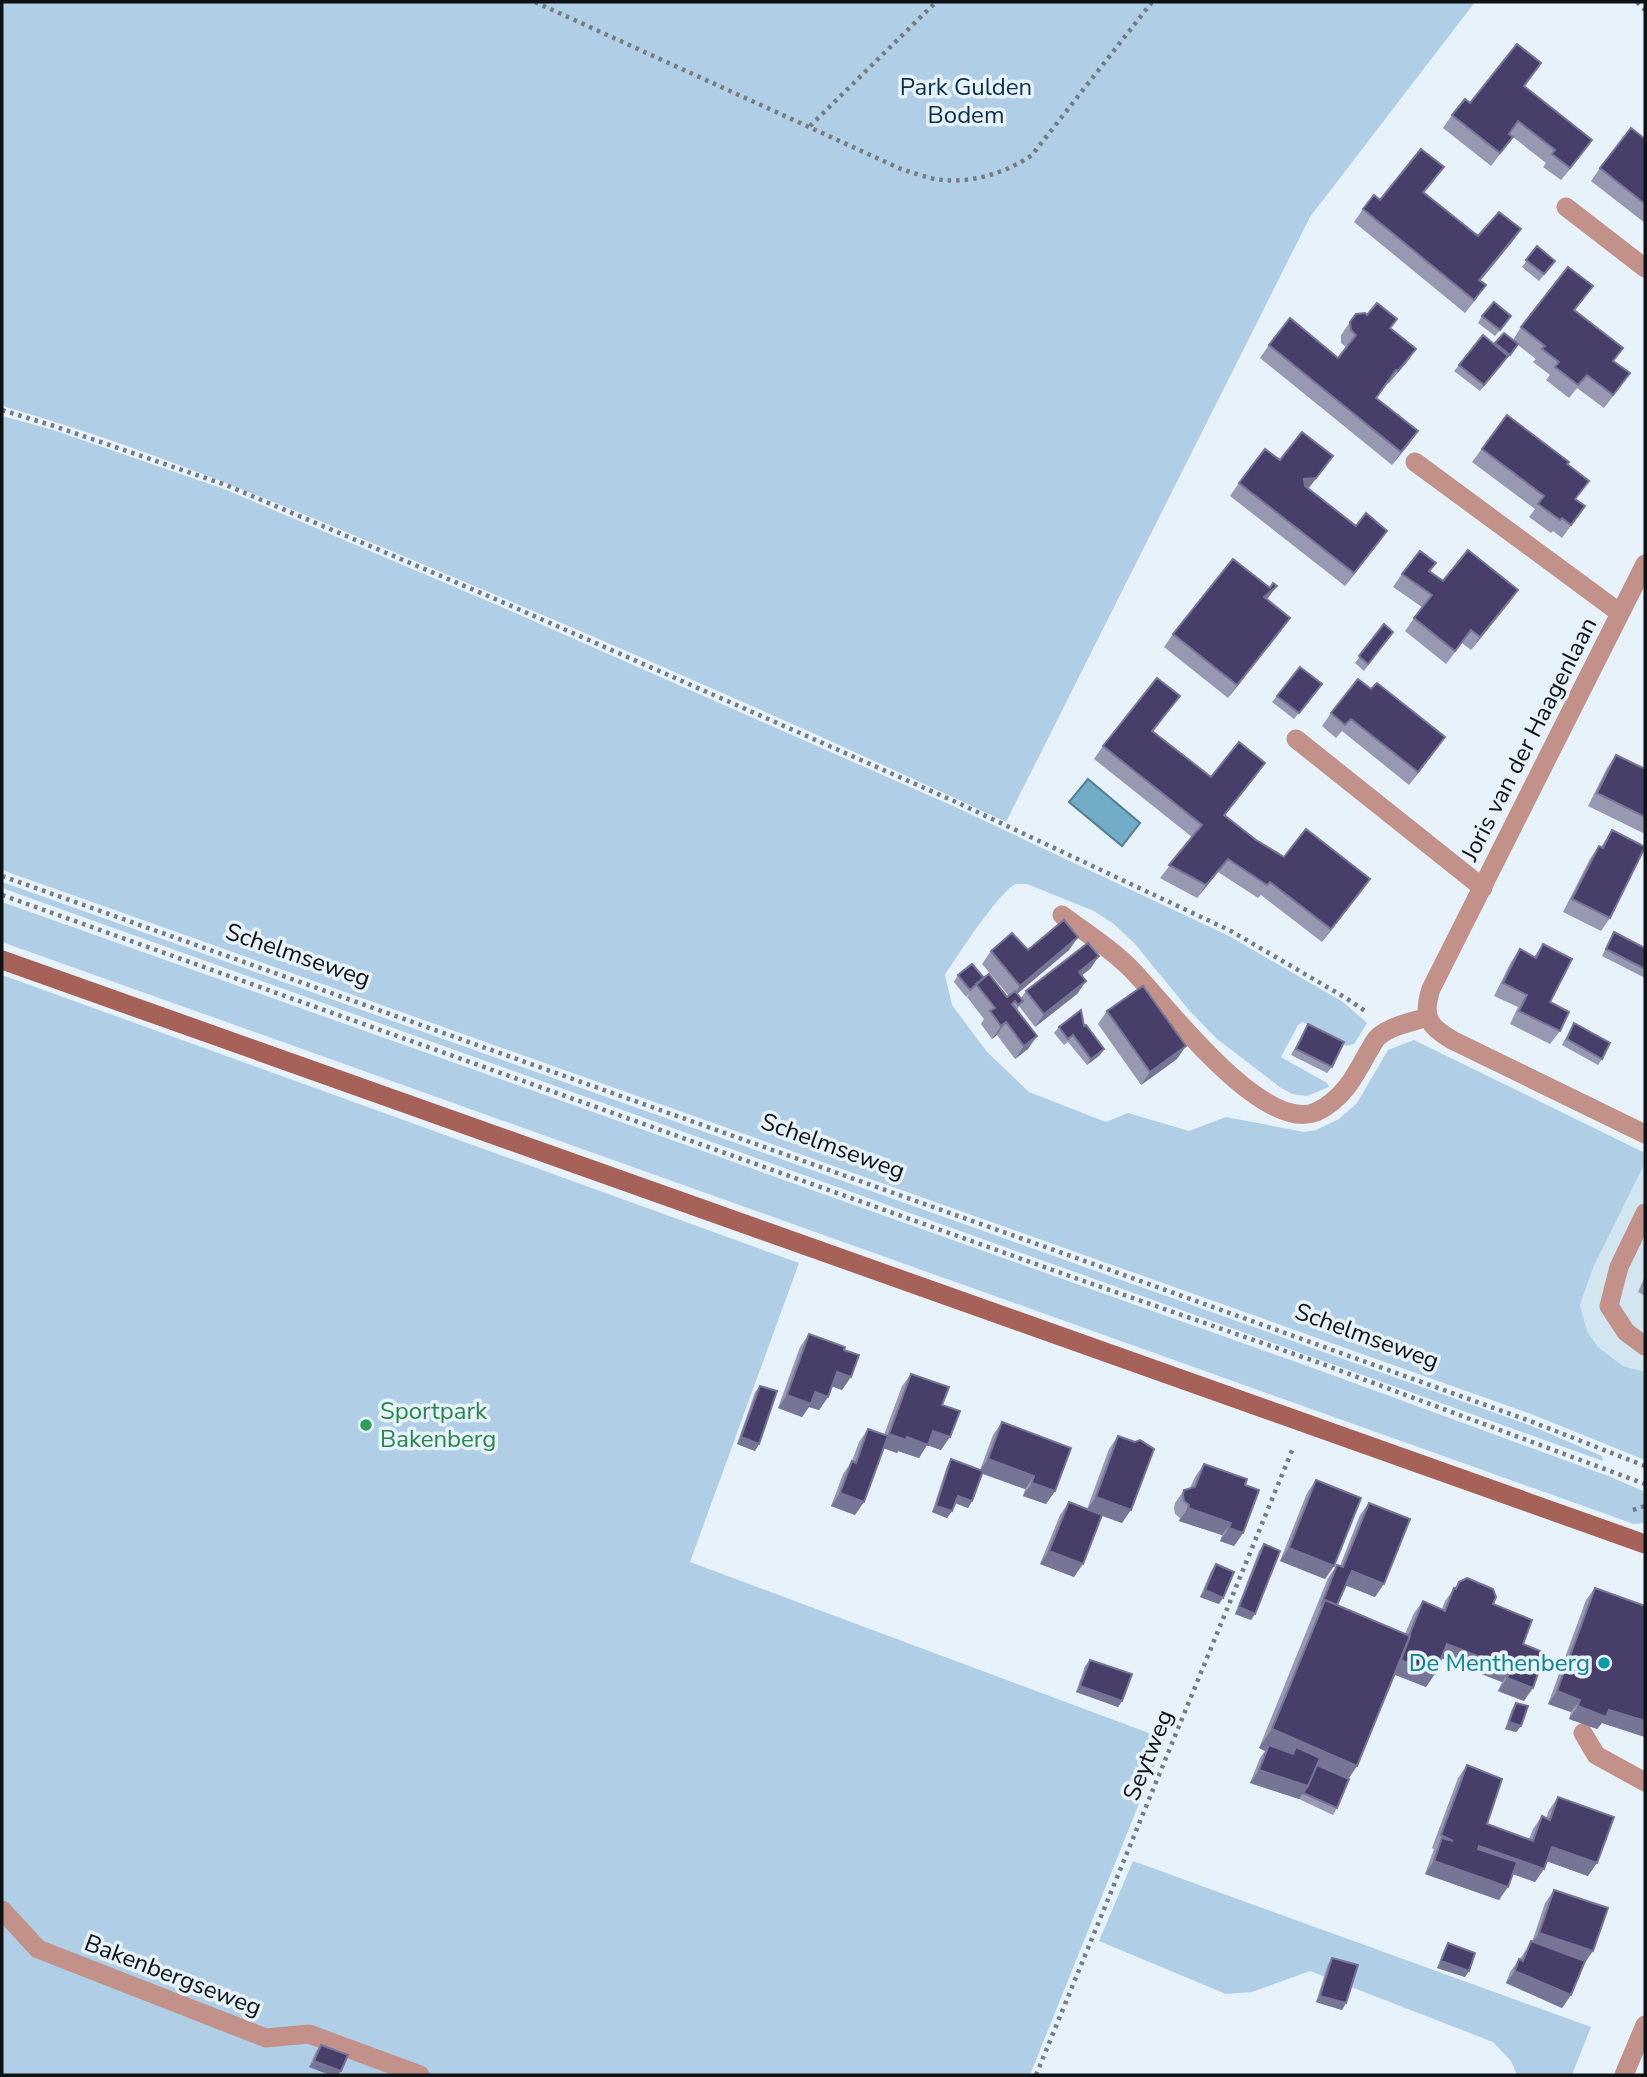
<svg xmlns="http://www.w3.org/2000/svg" width="1647" height="2077" viewBox="0 0 1647 2077" font-family="'Nunito Sans',sans-serif">
  <rect width="100%" height="100%" fill="#e8f2fb"/>
  <path fill="#d4e5f2" d="M1643,1152l2,1v219l-22,-6 -25,-19 -11,-16 -7,-26 13,-37 51,-103z"/>
  <path fill="#b0cfe7" d="M2,2h1473l-165,215 -304,605c-185,-87 -372,-169 -560,-248 -147,-62 -290,-124 -444,-168z
    M2,416l51,14 171,59 273,116 456,201 276,130 114,66 24,21 -13,21 -8,2 -43,-24 -5,3 -17,32 46,26 2,4 -22,9 -15,-2 -11,-6 -64,-49 -29,-30 -53,-65 -21,-20 -20,-13 -67,-27c-2,0 -10,0 -11,0 -16,6 -60,74 -71,91l7,30 35,47 42,40 77,30 22,-9 61,18 37,-14 78,15 12,-2 23,-11 18,-16 31,-53 26,-10 229,112 1,13 -51,103 -13,37 7,26 11,16 25,19 22,6v88l-114,-46 -1529,-544z
    M2,882l1527,543 73,31 1,5 -1601,-573z
    M2,902l1311,466 298,109 34,15v31l-11,1 -1632,-582z
    M2,975l797,288 -109,299 475,177 -135,336h-1028z
    M1133,1861l458,166 -19,48h-55l-6,-14 -18,-19 -183,-71 -58,21 -26,2 -127,-53z"/>
  <path fill="#72acc7" stroke="#547e92" stroke-width="2" d="M1088,779l52,44 -18,23 -53,-44z"/>
  <g fill="none" stroke-linecap="round" stroke-linejoin="round">
    <path stroke="#767c82" stroke-width="4.5" stroke-dasharray="3.5 5" stroke-linecap="butt" d="M535,2l366,167c13,4 28,10 42,11 30,3 65,-8 89,-25l120,-153
      M1637,2l8,8
      M810,126l126,-124
      M2,410l52,16 172,59 274,116 232,102 224,99 275,129 115,67 19,13
      M2,876l1080,384 448,161 115,45
      M2,895l1076,384 239,83 328,122
      M1633,1510l12,-4
      M1036,2075l257,-627"/>
    <path stroke="#c1918a" stroke-width="19" d="M1296,739l187,149
      M1062,915c24,18 50,34 71,56 32,33 129,163 183,141 26,-12 38,-34 51,-58 4,-6 7,-14 12,-18 14,-11 33,-14 49,-19
      M1645,1213l-26,54 -10,39 17,26 19,14
      M1583,1733l13,22 49,27
      M2,1910l36,39 228,89 43,-4 111,41"/>
    <path stroke="#c1918a" stroke-width="19" d="M1566,207l79,61
      M1415,462l205,151
      M1645,564l-214,425c-9,27 -3,37 21,51l193,94
      M1624,2075l21,-50"/>
    <path stroke="#a66259" stroke-width="19" d="M2,960l1643,584"/>
  </g>
  <path fill="#9898b2" d="M1541,63l-17,23 68,54 -31,40 -18,-13 3,-4 -33,-26 -22,29 -48,-38 9,-13 18,-12z
    M1645,139v84l-54,-42 9,-13z
    M1435,180l-11,13 54,43 43,-7 -9,13 -32,39 -3,17 -12,15 -111,-91 9,-13 17,-9z
    M1537,246l18,15 -16,20 -17,-14z
    M1584,299l-9,11 39,51 7,25 -17,22 -27,-20 -8,10 -23,-18 4,-5 -17,-13 3,-3 -18,-14 -38,46 -26,-20 5,-6 35,-20 10,-12 9,7 8,-13z
    M1482,316l25,6 -12,14 -17,-13z
    M1350,322l40,7 17,33 -19,22 -1,-1 -11,15 42,33 -26,34 -132,-107 9,-13 69,13 8,-11 -5,-4v-8z
    M1507,415l60,50 9,34 9,7 -23,32 -9,-7 -2,2 -22,-16 6,-8 -63,-47z
    M1280,460l44,9 -16,20 48,37 31,5 -42,55 -115,-90 9,-13z
    M1430,571l13,10 75,9 -47,60 -9,-7 -16,21 -41,-33 17,-24 -29,-20 9,-13z
    M1273,583l-6,16 23,19 -62,80 -64,-51 9,-13 97,-46z
    M1384,624l9,8 -29,39 -9,-8z
    M1371,689l74,48 -36,48 -67,-54 -6,7 -14,-12 9,-13z
    M1317,690l-23,29 -22,-17 5,-6z
    M1180,696l-27,36 58,45 45,-1 -32,40 32,24 28,17 86,22 -48,63 -61,-47 -3,3 -40,-26 -21,26 -37,-20 32,-41 -98,-78 9,-13z
    M1616,755l29,14v65l-57,-28 19,-38z
    M1612,830l-2,88 -9,13 -38,-19 27,-53 9,-13 2,1z
    M1614,932l31,16v30l-43,-22 8,-17z
    M1078,937l-9,13 -52,44 4,4 5,-7 73,-35 -9,13 -9,6 5,6 -9,13 -42,33 -16,-21 -2,4 11,39 -13,10 -18,-24 -5,4 -11,-15 3,-5 -17,-22 3,-4 -4,4 -12,-15 4,-7 26,3 23,19 2,-1 -27,-32 9,-13 37,-1z
    M1543,944l7,58 10,29 -10,13 -40,-20 8,-17 -24,-11 17,-34 9,-13 14,8z
    M1107,1011l70,48 -36,26 -43,-61z
    M1574,1023l28,36 -4,6 -36,-20 8,-15z
    M1308,1024l24,43 -5,6 -36,-18z
    M1084,1026l16,29 -13,10 -19,-23 -4,3 -10,-12 5,-6z
    M1645,1276v20l-7,-4z
    M809,1334l35,16 -2,40 -10,-4 -4,11 -9,13 -10,-3 -7,10 -24,-9 22,-61z
    M911,1374l31,31 -1,45 -14,-5 -8,13 -21,-7 -1,2 -13,-5 -29,67 -24,-9 12,-32 9,-13 7,-19 9,-13 16,6 18,-49z
    M760,1386l-5,65 -18,-7 18,-52z
    M1002,1422l53,69 -9,13 -23,-8 2,-7 -43,-15 -10,27 -4,7 -13,-5 -3,8 -5,7 -15,-6 15,-46 4,-7 29,11 13,-35z
    M1118,1436l4,87 -20,-7 -28,61 -34,-13 20,-49 9,-13 18,7 22,-60z
    M1204,1464l41,21 -2,48 -9,13 -14,-5 2,-6 -43,-14 1,-3 -5,-4 -1,-6 1,-5 9,-13 6,-2 5,-11z
    M1316,1480l18,86 -9,13 -45,-18 27,-68z
    M1369,1503l6,94 -29,-12 -9,20 68,29 9,-21 9,-12 19,8 3,-8 14,-19 34,22 30,40 1,57 -26,-10 4,-9 -60,-24 -16,29 -31,-13 -38,92 -8,12 -12,30 -4,7 -34,-16 -49,-16 10,-25 5,-7 -6,-3 69,-170 9,-13 3,1 20,-51z
    M1264,1544l-13,76 -16,-6 24,-63z
    M1216,1564l3,40 -19,-7 11,-26z
    M1595,1588l50,18v131l-43,-14 -5,6 -28,-10 2,-7 -23,-8 38,-104z
    M1090,1660l32,41 -4,6 -42,-15 9,-26z
    M1516,1703l5,23 -5,6 -11,-3 7,-20z
    M1467,1765l20,59 42,15 4,-10 9,-13 4,2 3,-8 9,-13 30,79 -41,-15 -12,21 -22,-8 -14,26 -74,-26 9,-25 -2,-1 26,-70z
    M1554,1890l29,74 -12,31 -9,13 -56,-25 4,-11 22,-30 13,-39z
    M1448,1943l17,34 -28,-9 7,-18z
    M1332,1958l10,52 -26,-8 12,-38z
    M321,2045l17,30h-8l-21,-8 7,-16z"/>
  <path fill="#777596" d="M1592,140l-9,13 -22,27 9,-12z
    M1521,229l-9,13 -42,51 9,-13z
    M1416,349l-9,13 -19,22 10,-13z
    M1418,431l-9,13 -17,21 9,-13z
    M1333,456l-26,34 -12,2 9,-13z
    M1387,531l-9,13 -33,42 9,-13z
    M1277,586l-9,12 -13,12 9,-13z
    M1518,590l-9,13 -38,47 9,-13z
    M1290,618l-9,13 -53,67 9,-13z
    M1445,737l-9,13 -27,35 9,-13z
    M1265,763l-9,13 -41,52 9,-13z
    M1228,859l-10,13 -21,26 9,-13z
    M1370,879l-9,13 -39,50 9,-13z
    M1078,937l-9,13 -58,49 9,-13z
    M1099,956l-9,13 -20,16 9,-13z
    M1086,981l-9,13 -42,33 9,-13z
    M1006,1022l-9,13 -5,4 9,-13z
    M1037,1036l-9,13 -13,10 9,-13z
    M1186,1046l-9,13 -36,26 9,-13z
    M1104,1049l-4,6 -13,10 4,-6z
    M837,1372l14,5 -9,13 -14,-5z
    M815,1392l13,5 -9,13 -10,-3 -7,10 -24,-9 9,-13z
    M933,1431l17,6 -9,13 -14,-5 -8,13 -21,-7 -1,2 -17,-6 9,-13z
    M741,1437l18,7 -4,7 -18,-7z
    M988,1459l46,17 -9,13 -46,-17z
    M1032,1483l23,8 -9,13 -23,-8z
    M840,1493l24,9 -9,13 -24,-9z
    M958,1496l14,5 -4,7 -15,-6z
    M1096,1497l35,13 -9,13 -35,-13z
    M936,1506l16,5 -5,7 -15,-6z
    M1188,1508l43,15 -9,12 -43,-14z
    M1229,1528l14,5 -9,13 -14,-5z
    M1289,1548l45,18 -9,13 -45,-18z
    M1049,1551l34,13 -9,13 -34,-13z
    M1352,1571l32,13 -9,13 -33,-13z
    M1205,1590l18,8 -4,6 -19,-7z
    M1239,1607l16,7 -4,6 -16,-6z
    M1447,1644l64,25 -9,13 -64,-25z
    M1399,1660l36,14 -9,13 -36,-14z
    M1507,1678l26,10 -9,13 -26,-10z
    M1080,1686l42,15 -4,6 -42,-15z
    M1557,1691l23,9 -9,12 -23,-8z
    M1578,1706l31,4 36,11v16l-43,-14 -5,6 -28,-10z
    M1509,1722l12,4 -5,6 -11,-3z
    M1272,1729l85,37 -13,19 -51,-31 3,-7 -9,13 -18,-15 -4,6 -6,-3z
    M1259,1770l49,16 -9,13 -49,-16z
    M1479,1846l65,23 -9,13 -65,-23z
    M1552,1847l45,16 -9,13 -45,-16z
    M1434,1861l74,26 -9,13 -74,-26z
    M1539,1933l54,18 -9,13 -54,-18z
    M1441,1961l28,10 -4,6 -28,-9z
    M1515,1971l56,24 -9,13 -56,-25z
    M1320,1996l26,7 -4,7 -26,-8z
    M314,2061l27,10 -3,4h-8l-21,-8z"/>
  <path fill="#473f6a" stroke="#777596" stroke-width="2" d="M1517,44l24,19 -17,23 68,54 -22,28 -18,-14 3,-4 -37,-29 -9,13 4,3 -13,16 -48,-38 13,-16 5,4z
    M1631,128l14,11v65l-45,-36z
    M1421,149l23,18 -21,25 55,44 21,-24 22,17 -42,51 7,5 -12,15 -111,-91 11,-14 6,5z
    M1537,246l18,15 -11,13 -18,-14z
    M1568,267l25,19 -19,24 49,38 -10,13 17,12 -17,22 -26,-20 -9,10 -23,-18 4,-5 -17,-13 3,-3 -24,-19z
    M1494,302l17,14 -11,14 -18,-14z
    M1377,303l20,16 -7,9 26,21 -18,22 -2,-1 -20,28 42,33 -17,21 -132,-107 21,-27 48,40 18,-23 -5,-5 -1,-8 6,-8 9,-1 2,2z
    M1504,333l14,11 -8,11 -15,-12z
    M1483,335l25,21 -24,29 -25,-20z
    M1507,415l62,47 -2,2 22,17 -14,18 10,7 -14,19 -9,-7 -2,2 -22,-16 6,-8 -62,-47z
    M1302,432l31,24 -17,22 -12,1 1,7 51,40 10,-13 21,18 -33,42 -115,-90 26,-34 15,11z
    M1468,550l50,40 -38,47 -9,-7 -16,21 -41,-33 18,-23 -30,-21 18,-23 16,12 -7,8 14,10z
    M1233,559l37,29 3,-5 4,3 -13,11 26,21 -53,67 -64,-51z
    M1384,624l9,8 -25,32 -9,-8z
    M1300,667l22,17 -23,29 -22,-17z
    M1157,678l23,18 -28,35 59,46 28,-35 26,21 -41,52 32,25 28,17 22,-28 64,50 -39,50 -61,-47 -3,3 -39,-26 -22,26 -37,-20 33,-40 -99,-79z
    M1358,679l13,10 6,-6 68,54 -27,35 -67,-53 -6,6 -14,-12z
    M1616,755l29,14v48l-48,-24z
    M1612,830l33,17 -35,71 -38,-19 27,-53 4,2z
    M1064,920l14,17 -58,49 -29,-35 21,-18 16,17z
    M1614,932l31,16v21l-39,-20z
    M1088,943l11,13 -20,16 7,9 -42,33 -18,-23z
    M1543,944l29,15 -22,43 19,10 -9,19 -41,-20 8,-16 -24,-12 17,-34 16,9z
    M972,964l12,14 -14,12 -12,-15z
    M989,974l18,23 8,-6 8,10 -5,4 -3,-4 -3,3 25,32 -13,10 -18,-24 -5,4 -11,-15 5,-3 -19,-24z
    M1143,986l43,60 -36,26 -43,-61z
    M1081,1010l3,16 2,-1 18,24 -13,10 -18,-24 -5,4 -9,-12z
    M1574,1023l36,20 -8,16 -35,-20z
    M1308,1024l36,18 -12,25 -36,-18z
    M809,1334l36,13 -1,3 15,5 -8,22 -14,-5 -9,25 -13,-5 -4,12 -24,-9z
    M911,1374l38,13 -7,18 18,6 -10,26 -17,-6 -5,14 -21,-8 -1,3 -17,-6z
    M760,1386l17,5 -18,53 -18,-7z
    M1002,1422l69,26 -16,43 -23,-8 2,-7 -46,-17z
    M868,1429l20,7 -24,66 -24,-9 12,-32 4,2z
    M1118,1436l17,6 5,-2 14,9 -23,61 -35,-13z
    M951,1459l32,12 -11,30 -14,-5 -6,15 -16,-5z
    M1204,1464l43,15 -2,6 14,5 -16,43 -14,-5 2,-5 -43,-15 1,-3 -5,-4 -1,-6 1,-5 11,-3z
    M1316,1480l45,18 -27,68 -45,-18z
    M1069,1502l33,13 -19,49 -34,-13z
    M1369,1503l41,16 -26,65 -32,-13 -15,34 -12,-5 -4,6 16,-41 6,2z
    M1264,1544l16,7 -25,63 -16,-7z
    M1216,1564l18,8 -11,26 -18,-8z
    M1467,1578l26,11 3,8 -3,7 39,16 -9,24 22,9 -12,35 -26,-10 4,-9 -64,-25 -12,30 -34,-14 9,-24h-1l14,-35 22,10 9,-23 2,1 3,-7z
    M1595,1588l50,18v115l-36,-11 -3,7 -28,-11 2,-6 -23,-9z
    M1325,1600l85,36 -53,130 -85,-37z
    M1090,1660l42,14 -10,27 -42,-15z
    M1516,1703l12,3 -7,20 -12,-4z
    M1269,1745l24,9 3,-7 24,11 -12,28 -49,-16z
    M1317,1765l32,14 -12,29 -34,-15 5,-7z
    M1467,1765l35,14 -15,45 46,17 9,-25 8,4 8,-23 56,20 -17,46 -45,-16 -8,22 -65,-23 -1,3 39,13 -9,25 -74,-26 8,-23 11,3 -12,-6z
    M1554,1890l54,18 -15,43 -54,-18z
    M1531,1941l54,20 -14,34 -56,-24 4,-12 4,2z
    M1448,1943l27,10 -6,18 -28,-10z
    M1332,1958l26,7 -12,38 -26,-7z
    M321,2045l27,10 -7,16 -27,-10z"/>
  <circle fill="#2e9e5b" stroke="#e8f2fb" stroke-width="2.5" cx="366" cy="1425" r="7"/>
  <circle fill="#0f9aa8" stroke="#e8f2fb" stroke-width="2.5" cx="1604" cy="1663" r="7"/>
  <g text-anchor="middle" stroke-width="7" stroke-linejoin="round" paint-order="stroke">
    <g font-size="24" fill="#0b3048" stroke="#e8f2fb">
      <text x="966" y="95">Park Gulden<tspan x="966" dy="28">Bodem</tspan></text>
    </g>
    <g font-size="24" fill="#0f1215" stroke="#e8f2fb">
      <text transform="translate(1529 739) rotate(-63)" y="8">Joris van der Haagenlaan</text>
      <text transform="translate(298 955) rotate(19)" y="8">Schelmseweg</text>
      <text transform="translate(833 1146) rotate(20)" y="8">Schelmseweg</text>
      <text transform="translate(1367 1336) rotate(20)" y="8">Schelmseweg</text>
      <text transform="translate(1148 1755) rotate(-68)" y="8">Seytweg</text>
      <text transform="translate(173 1975) rotate(21)" y="8">Bakenbergseweg</text>
    </g>
    <g font-size="24" fill="#27864d" stroke="#e8f2fb" text-anchor="start">
      <text x="380" y="1419">Sportpark<tspan x="380" dy="28">Bakenberg</tspan></text>
    </g>
    <g font-size="24" fill="#0d838f" stroke="#e8f2fb" text-anchor="end">
      <text x="1590" y="1671">De Menthenberg</text>
    </g>
  </g>
  <rect width="1647" height="2077" fill="none" stroke="#0f1215" stroke-width="7"/>
</svg>
